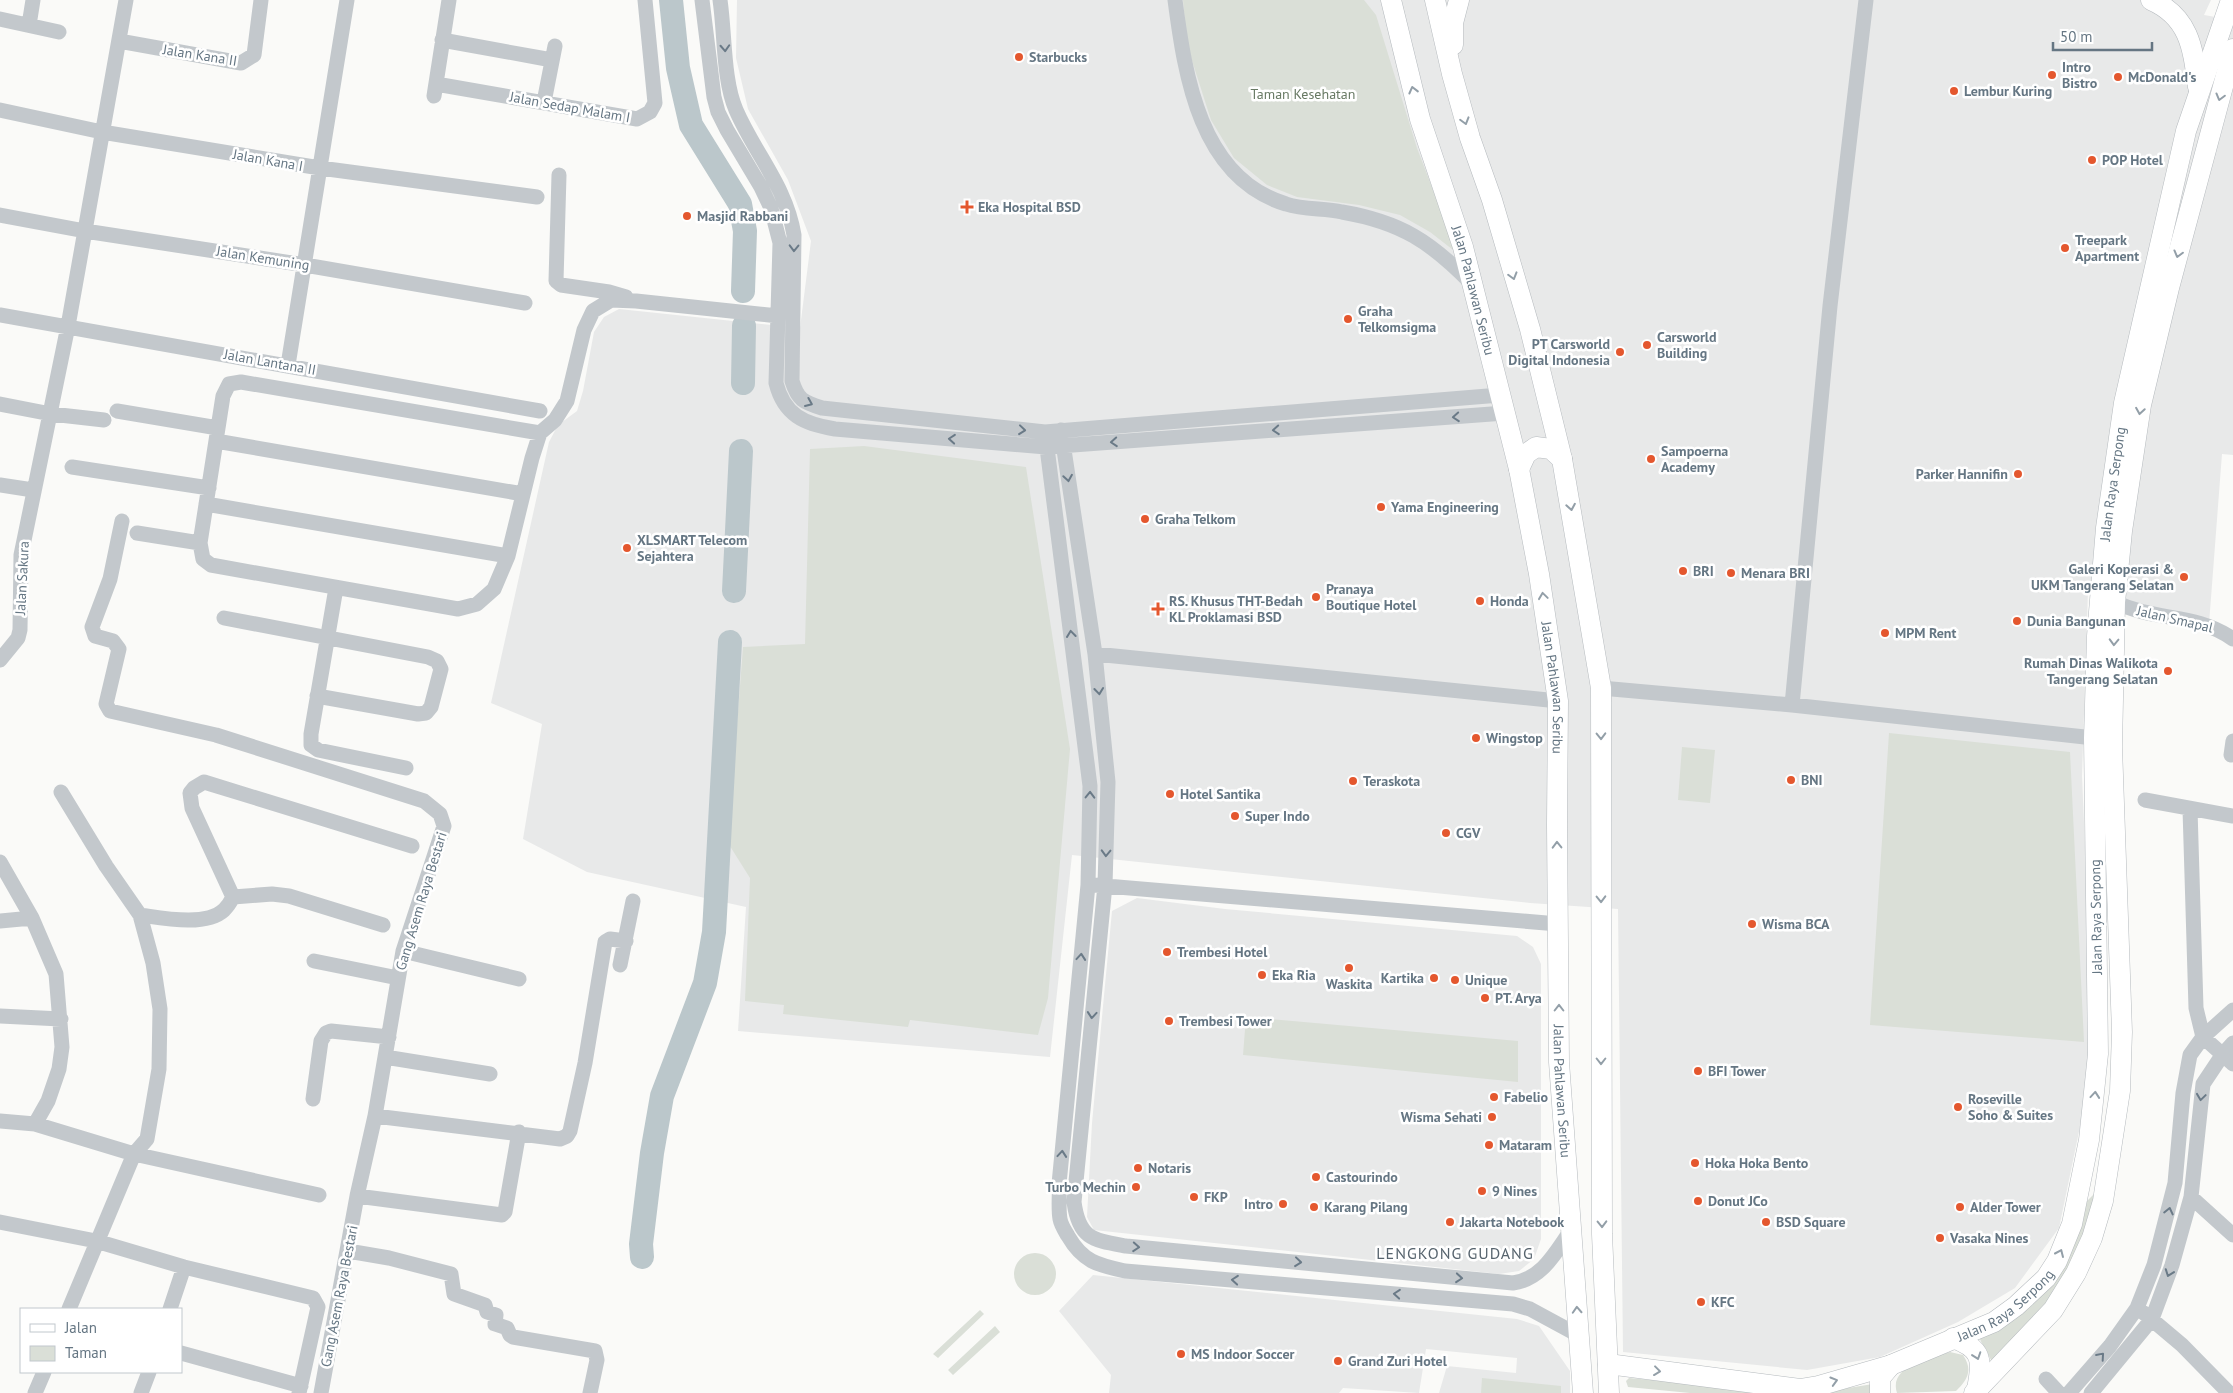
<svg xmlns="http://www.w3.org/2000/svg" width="2233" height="1393" viewBox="0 0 2233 1393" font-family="'PT Sans',sans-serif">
  <rect width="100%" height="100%" fill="#fafaf8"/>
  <path fill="#e8e9e9" d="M737,0h1474l-7,15 29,5v435l-11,-1 -13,170 -121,-34 -6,186 12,283 -35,169 -44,60 -57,34 -78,35 -73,13 -184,-18 -5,-443 -88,-6 -458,-48 -22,202 -312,-26 8,-124 -159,-35 -64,-33 19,-115 -51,-21 58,-261 9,-17 19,-14 6,-20 11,-59 10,-15 15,-8 181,19 11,-87 -23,-61 -40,-71 -12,-51z
    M1137,898l88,11 292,27 16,11 8,17v275l-7,20 -15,12 -20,3 -405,-44 -7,-13 5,-94 20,-212z
    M1093,1275l424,44 22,7 31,45v22h-131l8,-27 69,7 1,-15 -91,-9 -7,44 -76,-5 -4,5h-230l2,-18 -52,-64z"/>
  <path fill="#dadfd7" d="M1183,0h181l12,15 41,133 40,105 -27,-21 -30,-17 -41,-10 -62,-8 -30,-12 -33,-27 -23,-38 -24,-75z
    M864,446l162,21 44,282 -22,249 -10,37 -128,-15 -2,7 -125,-13 1,-9 -39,-4 5,-123 -22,-35 15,-196 62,-3 5,-195z
    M1889,733l181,19 14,290 -214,-17z
    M1682,747l33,3 -5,53 -32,-3z
    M1246,1017l272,24v41l-275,-27z
    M2103,1167l-29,99 -26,38 -54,57 -3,-1 -14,-26 37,-22 71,-109 9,-9z
    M1014 1274a21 21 0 1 1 42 0a21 21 0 1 1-42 0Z
    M980,1310l4,4 -46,44 -5,-4z
    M995,1326l5,6 -47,43 -5,-5z
    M1950,1352l13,3c10,15 5,24 -7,36l-59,2c-9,-27 34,-36 53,-41z
    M1482,1378l79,8v7h-80z
    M1629,1378l148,13 20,2h-107l-62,-6 -2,-6z
    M1873,1384l-1,9h-55z"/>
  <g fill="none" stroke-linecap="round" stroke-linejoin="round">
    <path stroke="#bbc7cb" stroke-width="24" d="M671,0l7,68 13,57 49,79 5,27 -2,60
      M743,383l1,-57
      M734,591l7,-140
      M642,1257l-1,-13 11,-91 10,-57 43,-113 9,-51 16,-290"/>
    <g stroke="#b5babe" stroke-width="21">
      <g id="major">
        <path id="s1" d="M1391,0l29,119 43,128 56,222 20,105 19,127 -1,124 2,237 24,331"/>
        <path d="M1435,0l17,74 18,64 22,62 38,129 32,130 39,229 1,546 7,159"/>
        <path d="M2151,0c39,17 42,49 47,87"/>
        <path d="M1453,45v-22l6,-23"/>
        <path d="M1519,469l7,-15 10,-7 15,2 11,10"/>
        <path d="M1953,1338c29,11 30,21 24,51"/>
        <path id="s2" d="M1608,1364l192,25 18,-3 73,-21 103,-43 22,-16 30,-28 11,-17 15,-37 17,-84 9,-86 -4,-316 3,-102 9,-108 18,-125 62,-272 45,-131"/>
        <path d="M1880,1393v-15l11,-13"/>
        <path d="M1974,1393l79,-83 23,-37 16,-35 11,-37 17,-110 2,-59 -10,-285 3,-145 7,-71 19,-126 28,-117 64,-239"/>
      </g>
    </g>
    <path stroke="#c3c8cc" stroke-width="15" d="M702,0l12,97 4,15 9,18 34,57 10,21 9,35 -4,140c8,32 28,41 59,46l211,18 459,-34
      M720,0c5,34 3,80 16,110 19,44 50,76 58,125l-2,146c6,19 11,21 30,27l223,24 455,-37
      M1175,0c10,76 25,178 111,204 18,6 38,4 56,8 59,10 89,30 130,72
      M0,19l59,13
      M29,25l4,-25
      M442,40l110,20
      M119,41l122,22 13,-8 7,-55
      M436,84l201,35 13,-7 5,-9 -10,-103
      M434,96l15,-96
      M544,102l11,-56
      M0,110l102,22 218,36 217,29
      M559,175l-3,106 5,4 48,7 17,5
      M0,215l85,16 220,34 220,38
      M0,315l540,96
      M288,365l59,-365
      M0,404l51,10 53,6
      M117,411l101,17
      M1061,430l34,224 13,128 -3,103 -31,317c5,37 19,38 52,44l387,37c30,-4 43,-32 59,-54
      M1045,432l45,354 -2,99 -29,299c1,11 -1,24 1,35 1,6 5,12 8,17 15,26 30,29 57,35l388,33 17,5 48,26
      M540,433l-299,-51 -12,2 -6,12 -23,147 3,16 8,6 247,44 19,-5 17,-15 14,-33 24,-98 8,-25 15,-13 12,-19 17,-71 9,-19 18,-11 25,1 142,15
      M216,441l307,53
      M72,467l137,21
      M0,485l33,5
      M206,504l302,52
      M122,521l-12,58 -18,48 3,9 18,5 6,8 -13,55 4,7 106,24 208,66 16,13 4,12 -41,125 -28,165 -18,80 -36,197
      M137,533l63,10
      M336,588l-25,146v11l7,5 88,18
      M2115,602c41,20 79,10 118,37
      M224,618l204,39 9,4 4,8 -10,38 -5,6 -8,1 -101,-18
      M1095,654l463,47
      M0,660l18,-22 2,-8 1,-75 47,-229 58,-326
      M1601,688l191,17 302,33
      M1792,705l38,-399 36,-306
      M2231,755l2,-14
      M61,792l45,74 34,49 13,48 7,46 -1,60 -12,70 -13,15 -65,155
      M2145,800l88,16
      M2190,809l6,199 7,29 30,27
      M0,862l32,56
      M1094,885l464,39
      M140,915c22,3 66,12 84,-5 4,-4 7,-9 9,-13
      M0,921l32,-3 24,56 6,73 -3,22 -11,32 -13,23
      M383,925l-94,-29 -17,-2 -39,3 -41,-89 -2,-15 4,-5 10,-6 208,64
      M403,951l116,28
      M314,961l84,17
      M620,965l13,-64
      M0,1016l61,3
      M385,1057l105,17
      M313,1099l8,-58 5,-8 5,-2 58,6
      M375,1116l185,23 7,-3 3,-5 15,-68 20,-121 5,-3 16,2
      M0,1121l35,3 99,30 185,41
      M357,1196l145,19 3,-3 14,-80
      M2191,1197l42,38
      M0,1222l96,19 88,26 129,31 5,9 -19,86
      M348,1251l41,7 62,16 3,20 31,11 2,7 9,3 -1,9 12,4 3,7 3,2 82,14 2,9 -7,33
      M170,1309l14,-42
      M2144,1313l38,32 47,48
      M181,1353l120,33
      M2046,1379l13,14
      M35,1393l9,-21
      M141,1393l8,-21
      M2069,1393l41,-47 27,-38 17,-43 21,-82 8,-90 7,-38 13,-18 30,-27
      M2091,1393l61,-74 20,-54 19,-68 12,-113 20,-30 10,-11"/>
    <use href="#major" stroke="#fff" stroke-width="20"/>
  </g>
  <defs><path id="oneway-chevron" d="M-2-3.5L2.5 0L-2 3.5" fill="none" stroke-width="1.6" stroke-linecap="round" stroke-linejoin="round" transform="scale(1.25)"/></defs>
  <g stroke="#6a7a87">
    <use href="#oneway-chevron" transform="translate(725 48) rotate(87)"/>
    <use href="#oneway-chevron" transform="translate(794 248) rotate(91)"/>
    <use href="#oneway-chevron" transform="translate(809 403) rotate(23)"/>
    <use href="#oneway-chevron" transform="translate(1456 417) rotate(176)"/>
    <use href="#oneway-chevron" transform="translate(1022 430) rotate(6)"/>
    <use href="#oneway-chevron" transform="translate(1276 430) rotate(176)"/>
    <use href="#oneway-chevron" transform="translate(952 439) rotate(-175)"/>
    <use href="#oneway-chevron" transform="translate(1114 442) rotate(176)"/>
    <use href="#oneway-chevron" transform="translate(1068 478) rotate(81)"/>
    <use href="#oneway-chevron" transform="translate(1071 634) rotate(-97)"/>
    <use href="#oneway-chevron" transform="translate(1099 691) rotate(84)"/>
    <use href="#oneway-chevron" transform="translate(1090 795) rotate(-89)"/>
    <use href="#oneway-chevron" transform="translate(1106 853) rotate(92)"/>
    <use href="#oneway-chevron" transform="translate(1081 957) rotate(-85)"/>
    <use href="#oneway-chevron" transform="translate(1092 1015) rotate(95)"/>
    <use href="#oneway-chevron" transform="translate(2201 1097) rotate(98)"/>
    <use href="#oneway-chevron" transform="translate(1062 1154) rotate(-85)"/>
    <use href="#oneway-chevron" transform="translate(2169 1211) rotate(-77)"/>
    <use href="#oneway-chevron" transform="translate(1136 1247) rotate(4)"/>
    <use href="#oneway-chevron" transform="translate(1298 1262) rotate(6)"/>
    <use href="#oneway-chevron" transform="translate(2169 1273) rotate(110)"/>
    <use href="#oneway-chevron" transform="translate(1459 1278) rotate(5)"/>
    <use href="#oneway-chevron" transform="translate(1235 1280) rotate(-175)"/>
    <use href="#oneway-chevron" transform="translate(1397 1294) rotate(-175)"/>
    <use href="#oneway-chevron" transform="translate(2101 1356) rotate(-49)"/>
  </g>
  <g stroke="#939fa8">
    <use href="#oneway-chevron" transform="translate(1413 90) rotate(-104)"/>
    <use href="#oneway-chevron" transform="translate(2220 97) rotate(105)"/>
    <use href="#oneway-chevron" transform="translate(1465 121) rotate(74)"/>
    <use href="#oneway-chevron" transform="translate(2178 254) rotate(105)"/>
    <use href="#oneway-chevron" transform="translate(1513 276) rotate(74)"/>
    <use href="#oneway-chevron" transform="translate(2140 411) rotate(99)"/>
    <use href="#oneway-chevron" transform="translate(1571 507) rotate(80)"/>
    <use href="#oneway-chevron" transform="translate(1543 596) rotate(-98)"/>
    <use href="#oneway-chevron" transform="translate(2114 642) rotate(92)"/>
    <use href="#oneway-chevron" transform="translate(1601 736) rotate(89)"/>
    <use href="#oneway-chevron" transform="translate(1557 845) rotate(-91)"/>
    <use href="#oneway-chevron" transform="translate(1601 899) rotate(89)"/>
    <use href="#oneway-chevron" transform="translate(1559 1008) rotate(-90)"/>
    <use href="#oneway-chevron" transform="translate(1601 1061) rotate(90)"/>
    <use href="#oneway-chevron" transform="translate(2095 1095) rotate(-85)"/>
    <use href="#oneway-chevron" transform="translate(1602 1224) rotate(89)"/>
    <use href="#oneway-chevron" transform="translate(2060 1253) rotate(-66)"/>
    <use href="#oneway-chevron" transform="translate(1577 1310) rotate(-93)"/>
    <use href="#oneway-chevron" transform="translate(1977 1356) rotate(71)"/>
    <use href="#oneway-chevron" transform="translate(1657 1371) rotate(7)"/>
    <use href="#oneway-chevron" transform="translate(1834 1381) rotate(-16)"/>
  </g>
  <g fill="#e4572e" stroke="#fff" stroke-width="2">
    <circle cx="1019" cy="57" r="5"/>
    <circle cx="2052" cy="75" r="5"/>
    <circle cx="2118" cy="77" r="5"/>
    <circle cx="1954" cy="91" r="5"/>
    <circle cx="2092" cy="160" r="5"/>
    <path d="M964.5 199.5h5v5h5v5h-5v5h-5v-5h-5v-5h5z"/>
    <circle cx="687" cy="216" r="5"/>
    <circle cx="2065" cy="248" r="5"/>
    <circle cx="1348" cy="319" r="5"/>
    <circle cx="1647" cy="345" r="5"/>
    <circle cx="1620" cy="352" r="5"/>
    <circle cx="1651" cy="459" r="5"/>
    <circle cx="2018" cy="474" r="5"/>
    <circle cx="1381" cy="507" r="5"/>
    <circle cx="1145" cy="519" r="5"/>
    <circle cx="627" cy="548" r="5"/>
    <circle cx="1683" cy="571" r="5"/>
    <circle cx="1731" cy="573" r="5"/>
    <circle cx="2184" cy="577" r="5"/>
    <circle cx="1316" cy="597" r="5"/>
    <circle cx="1480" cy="601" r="5"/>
    <path d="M1155.5 601.5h5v5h5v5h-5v5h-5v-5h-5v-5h5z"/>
    <circle cx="2017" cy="621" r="5"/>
    <circle cx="1885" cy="633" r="5"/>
    <circle cx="2168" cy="671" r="5"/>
    <circle cx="1476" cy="738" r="5"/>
    <circle cx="1791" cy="780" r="5"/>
    <circle cx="1353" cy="781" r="5"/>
    <circle cx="1170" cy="794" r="5"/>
    <circle cx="1235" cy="816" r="5"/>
    <circle cx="1446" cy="833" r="5"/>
    <circle cx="1752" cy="924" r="5"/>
    <circle cx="1167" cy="952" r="5"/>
    <circle cx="1349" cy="968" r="5"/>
    <circle cx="1262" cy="975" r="5"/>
    <circle cx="1434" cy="978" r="5"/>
    <circle cx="1455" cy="980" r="5"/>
    <circle cx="1485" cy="998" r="5"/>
    <circle cx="1169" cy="1021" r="5"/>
    <circle cx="1698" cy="1071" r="5"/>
    <circle cx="1494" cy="1097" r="5"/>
    <circle cx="1958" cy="1107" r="5"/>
    <circle cx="1492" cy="1117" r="5"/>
    <circle cx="1489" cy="1145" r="5"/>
    <circle cx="1695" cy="1163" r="5"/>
    <circle cx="1138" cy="1168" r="5"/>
    <circle cx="1316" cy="1177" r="5"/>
    <circle cx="1136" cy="1187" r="5"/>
    <circle cx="1482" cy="1191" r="5"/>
    <circle cx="1194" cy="1197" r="5"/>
    <circle cx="1698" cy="1201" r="5"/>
    <circle cx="1283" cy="1204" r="5"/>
    <circle cx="1314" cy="1207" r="5"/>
    <circle cx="1960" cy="1207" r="5"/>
    <circle cx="1450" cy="1222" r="5"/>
    <circle cx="1766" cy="1222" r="5"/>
    <circle cx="1940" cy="1238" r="5"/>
    <circle cx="1701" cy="1302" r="5"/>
    <circle cx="1181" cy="1354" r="5"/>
    <circle cx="1338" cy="1361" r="5"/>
  </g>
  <g text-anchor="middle" stroke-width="5" stroke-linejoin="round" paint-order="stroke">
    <g font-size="14" fill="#657683" stroke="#fff">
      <text transform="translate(200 55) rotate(9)" y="5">Jalan Kana II</text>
      <text transform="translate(570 107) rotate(10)" y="5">Jalan Sedap Malam I</text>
      <text transform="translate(268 160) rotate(10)" y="5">Jalan Kana I</text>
      <text transform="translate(263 258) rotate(9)" y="5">Jalan Kemuning</text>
      <text dy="5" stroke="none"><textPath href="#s1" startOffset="302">Jalan Pahlawan Seribu</textPath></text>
      <text transform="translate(270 362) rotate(10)" y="5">Jalan Lantana II</text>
      <text dy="5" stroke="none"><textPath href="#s2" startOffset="1271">Jalan Raya Serpong</textPath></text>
      <text transform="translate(22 578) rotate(-87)" y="5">Jalan Sakura</text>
      <text transform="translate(2175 619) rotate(13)" y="5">Jalan Smapal</text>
      <text dy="5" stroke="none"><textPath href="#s1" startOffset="708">Jalan Pahlawan Seribu</textPath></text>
      <text transform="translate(421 901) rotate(-73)" y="5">Gang Asem Raya Bestari</text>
      <text transform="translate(2096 917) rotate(-91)" y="5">Jalan Raya Serpong</text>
      <text dy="5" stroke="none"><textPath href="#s1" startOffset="1112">Jalan Pahlawan Seribu</textPath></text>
      <text transform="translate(339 1296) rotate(-79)" y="5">Gang Asem Raya Bestari</text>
      <text dy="5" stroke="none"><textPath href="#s2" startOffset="418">Jalan Raya Serpong</textPath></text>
    </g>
    <g font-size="14" font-weight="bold" fill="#657683" stroke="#fff" text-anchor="start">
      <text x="1029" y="62">Starbucks</text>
      <text x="2062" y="72">Intro<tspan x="2062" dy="16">Bistro</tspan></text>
      <text x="2128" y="82">McDonald's</text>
      <text x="1964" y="96">Lembur Kuring</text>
      <text x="2102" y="165">POP Hotel</text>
      <text x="978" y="212">Eka Hospital BSD</text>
      <text x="697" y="221">Masjid Rabbani</text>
      <text x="2075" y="245">Treepark<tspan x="2075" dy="16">Apartment</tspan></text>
      <text x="1358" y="316">Graha<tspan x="1358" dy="16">Telkomsigma</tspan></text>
      <text x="1657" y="342">Carsworld<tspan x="1657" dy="16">Building</tspan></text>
      <text x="1610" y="349" text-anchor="end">PT Carsworld<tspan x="1610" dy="16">Digital Indonesia</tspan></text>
      <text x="1661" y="456">Sampoerna<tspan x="1661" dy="16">Academy</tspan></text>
      <text x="2008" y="479" text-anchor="end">Parker Hannifin</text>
      <text x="1391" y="512">Yama Engineering</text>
      <text x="1155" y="524">Graha Telkom</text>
      <text x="637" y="545">XLSMART Telecom<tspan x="637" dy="16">Sejahtera</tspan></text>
      <text x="2174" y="574" text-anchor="end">Galeri Koperasi &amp;<tspan x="2174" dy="16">UKM Tangerang Selatan</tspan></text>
      <text x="1693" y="576">BRI</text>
      <text x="1741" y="578">Menara BRI</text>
      <text x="1326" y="594">Pranaya<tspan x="1326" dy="16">Boutique Hotel</tspan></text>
      <text x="1169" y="606">RS. Khusus THT-Bedah<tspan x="1169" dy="16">KL Proklamasi BSD</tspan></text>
      <text x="1490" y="606">Honda</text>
      <text x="2027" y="626">Dunia Bangunan</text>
      <text x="1895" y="638">MPM Rent</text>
      <text x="2158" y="668" text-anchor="end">Rumah Dinas Walikota<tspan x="2158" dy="16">Tangerang Selatan</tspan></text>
      <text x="1486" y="743">Wingstop</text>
      <text x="1801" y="785">BNI</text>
      <text x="1363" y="786">Teraskota</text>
      <text x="1180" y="799">Hotel Santika</text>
      <text x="1245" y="821">Super Indo</text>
      <text x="1456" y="838">CGV</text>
      <text x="1762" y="929">Wisma BCA</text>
      <text x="1177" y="957">Trembesi Hotel</text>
      <text x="1272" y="980">Eka Ria</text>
      <text x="1424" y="983" text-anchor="end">Kartika</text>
      <text x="1465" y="985">Unique</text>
      <text x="1349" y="989" text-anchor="middle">Waskita</text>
      <text x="1495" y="1003">PT. Arya</text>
      <text x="1179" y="1026">Trembesi Tower</text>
      <text x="1708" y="1076">BFI Tower</text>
      <text x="1504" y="1102">Fabelio</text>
      <text x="1968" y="1104">Roseville<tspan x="1968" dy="16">Soho &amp; Suites</tspan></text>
      <text x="1482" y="1122" text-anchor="end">Wisma Sehati</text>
      <text x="1499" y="1150">Mataram</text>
      <text x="1705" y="1168">Hoka Hoka Bento</text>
      <text x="1148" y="1173">Notaris</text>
      <text x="1326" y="1182">Castourindo</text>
      <text x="1126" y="1192" text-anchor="end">Turbo Mechin</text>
      <text x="1492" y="1196">9 Nines</text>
      <text x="1204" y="1202">FKP</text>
      <text x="1708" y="1206">Donut JCo</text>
      <text x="1273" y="1209" text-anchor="end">Intro</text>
      <text x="1324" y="1212">Karang Pilang</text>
      <text x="1970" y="1212">Alder Tower</text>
      <text x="1460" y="1227">Jakarta Notebook</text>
      <text x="1776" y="1227">BSD Square</text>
      <text x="1950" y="1243">Vasaka Nines</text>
      <text x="1711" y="1307">KFC</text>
      <text x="1191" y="1359">MS Indoor Soccer</text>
      <text x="1348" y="1366">Grand Zuri Hotel</text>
    </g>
    <g font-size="14" fill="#687a64" stroke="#fff">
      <text x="1303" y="99">Taman Kesehatan</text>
    </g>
    <g font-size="16" letter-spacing="1" fill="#57646e" stroke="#fff">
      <text x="1455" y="1259">LENGKONG GUDANG</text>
    </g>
  </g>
  <rect x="20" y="1308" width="162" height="65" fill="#ffffff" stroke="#c1c8cd"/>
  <rect x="30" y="1324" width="25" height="8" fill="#ffffff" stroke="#c1c8cd"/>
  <text x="65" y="1333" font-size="15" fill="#657683">Jalan</text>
  <rect x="30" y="1346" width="25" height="15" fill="#dadfd7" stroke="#c1c8cd"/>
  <text x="65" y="1358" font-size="15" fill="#657683">Taman</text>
  <path d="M2053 42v8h99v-8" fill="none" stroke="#657683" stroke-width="2.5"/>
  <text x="2060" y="42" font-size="15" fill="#657683" stroke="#ffffff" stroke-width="4" paint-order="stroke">50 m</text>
</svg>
